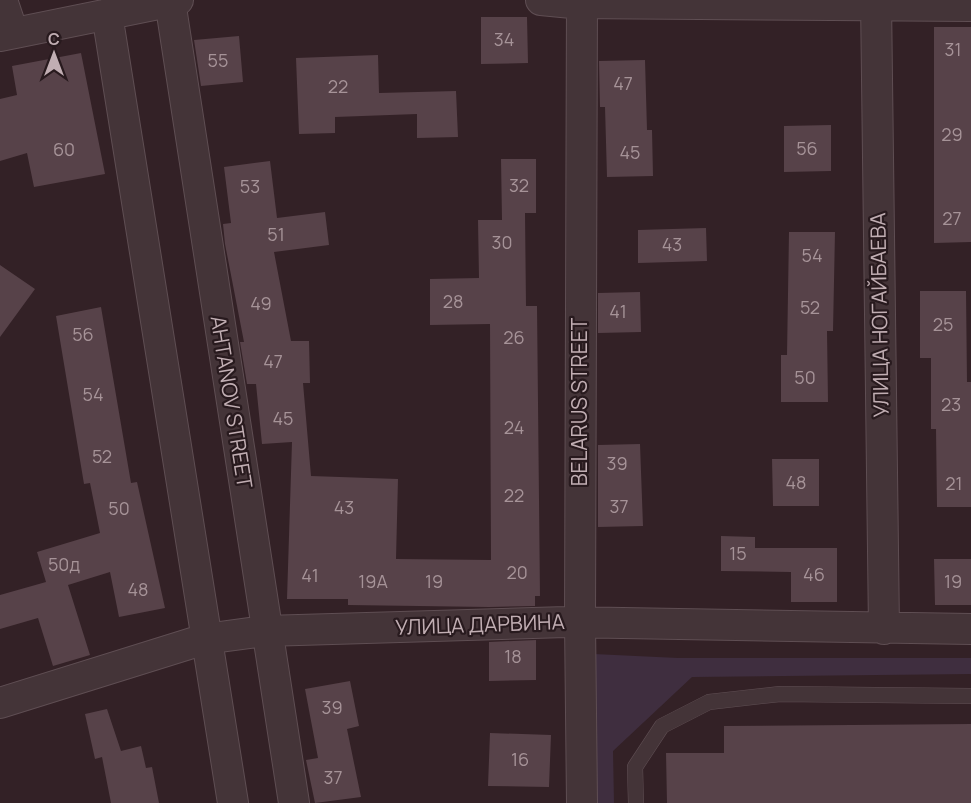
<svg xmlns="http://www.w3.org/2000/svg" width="971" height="803" viewBox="0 0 971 803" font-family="Manrope,sans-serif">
  <rect width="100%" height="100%" fill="#332126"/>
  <path fill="#3f2e3f" d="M594,654l84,4h293v16l-279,3 -79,74 1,52h-18z"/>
  <path fill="#574249" d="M481,17h46l1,46 -47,1z
    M934,27h37v215l-37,1z
    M239,36l4,46 -42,4 -7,-46z
    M81,53l24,121 -71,13 -7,-34 -27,8v-62l17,-4 -5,-29z
    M378,55l1,38 77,-2 2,46 -41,1v-24l-82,3v16l-36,1 -3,-76z
    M645,60l2,70h5l1,46 -46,1 -2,-70h-5l-1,-46z
    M831,125v46l-47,1v-46z
    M501,159h35v54h-11l1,93h11l3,290h-5v10l-46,1 -141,-2v-6h-61l5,-157 -30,2 -6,-60h-9l-7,-42h4l-19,-98 -2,-20 8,-1 -7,-56 46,-6 7,57 48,-6 4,33 -55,7 17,89h18l1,42h-7l8,93 87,3 -2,80 95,1 -1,-236 -60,1v-46l49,-1 -1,-58h24z
    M706,228l1,33 -69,2v-33z
    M789,232h46l-2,99h-6l1,71h-47v-47h6z
    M0,265l35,24 -35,48z
    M920,291h46l1,91h4v125h-34l-1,-78h-5v-71h-11z
    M640,292l1,40 -43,1v-40z
    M101,307l30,176 6,-1 28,126 -46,9 -9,-45 -42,13 22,70 -37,11 -15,-48 -38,11v-34l46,-13 -9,-30 63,-19 -10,-50 -6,1 -28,-168z
    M640,444l3,82 -45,1v-82z
    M772,459h47v47h-46z
    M721,536l34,1v11h82v54h-46v-30l-70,-1z
    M934,559h37v46h-36z
    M536,640v40l-47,1v-39z
    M350,681l9,45 -12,3 14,68 -46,6 -9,-43 12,-2 -13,-69z
    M107,709l14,42 20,-5 5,22 6,-1 7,36h-48l-9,-46 -7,2 -10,-45z
    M971,724v79h-304l-1,-50h58v-27z
    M490,733l61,2 -2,52 -61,-1z"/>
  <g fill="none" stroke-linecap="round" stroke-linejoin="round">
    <g stroke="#5f4e53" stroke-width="16">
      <path id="lane" d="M636,803l-1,-36 27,-41 47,-24 71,-8 191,2"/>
    </g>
    <g stroke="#5f4e53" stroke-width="32">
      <path id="street" d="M2,0l11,33
        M541,0l31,3 399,3
        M582,0l-2,622 2,181
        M876,0l8,629
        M170,1l124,802
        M107,14l126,789
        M0,36l178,-36
        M0,703l205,-64 60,-8 301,-9 405,7"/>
    </g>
    <use href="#lane" stroke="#443438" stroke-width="15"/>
    <use href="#street" stroke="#443438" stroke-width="30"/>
  </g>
  <g text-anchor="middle" stroke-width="4.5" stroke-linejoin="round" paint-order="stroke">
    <g font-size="18" fill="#a69398">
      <text x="504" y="46">34</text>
      <text x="953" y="56">31</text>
      <text x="218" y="67">55</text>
      <text x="623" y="90">47</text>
      <text x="338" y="93">22</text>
      <text x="952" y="141">29</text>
      <text x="807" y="155">56</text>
      <text x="64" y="156">60</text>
      <text x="630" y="159">45</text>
      <text x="519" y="192">32</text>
      <text x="250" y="193">53</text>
      <text x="952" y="225">27</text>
      <text x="276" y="241">51</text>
      <text x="502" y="249">30</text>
      <text x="672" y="251">43</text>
      <text x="812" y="262">54</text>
      <text x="453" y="308">28</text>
      <text x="261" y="310">49</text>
      <text x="810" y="314">52</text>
      <text x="618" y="318">41</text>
      <text x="943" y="331">25</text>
      <text x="83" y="341">56</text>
      <text x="514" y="344">26</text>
      <text x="273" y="368">47</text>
      <text x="805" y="384">50</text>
      <text x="93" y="401">54</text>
      <text x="951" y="411">23</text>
      <text x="283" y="425">45</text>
      <text x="514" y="434">24</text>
      <text x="102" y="463">52</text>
      <text x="617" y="470">39</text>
      <text x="796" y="489">48</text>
      <text x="954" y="490">21</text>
      <text x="514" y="502">22</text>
      <text x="619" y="513">37</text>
      <text x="344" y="514">43</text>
      <text x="119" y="515">50</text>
      <text x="738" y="560">15</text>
      <text x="64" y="571">50д</text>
      <text x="517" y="579">20</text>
      <text x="814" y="581">46</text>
      <text x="310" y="582">41</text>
      <text x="373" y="588">19А</text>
      <text x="434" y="588">19</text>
      <text x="953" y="588">19</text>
      <text x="138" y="596">48</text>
      <text x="513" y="663">18</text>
      <text x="332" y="714">39</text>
      <text x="520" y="766">16</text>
      <text x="333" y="784">37</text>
    </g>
    <g font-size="21" fill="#c1aeb3" stroke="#281a1e">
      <text transform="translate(880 315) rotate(-91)" y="7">УЛИЦА НОГАЙБАЕВА</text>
      <text transform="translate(231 402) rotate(81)" y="7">AHTANOV STREET</text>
      <text transform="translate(580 402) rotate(-90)" y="7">BELARUS STREET</text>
      <text transform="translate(480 625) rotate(-2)" y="7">УЛИЦА ДАРВИНА</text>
    </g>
  </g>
  <g transform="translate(54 54)" stroke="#281a1e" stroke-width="4.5" paint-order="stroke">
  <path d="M0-4.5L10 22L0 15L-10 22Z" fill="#c1aeb3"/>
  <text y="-9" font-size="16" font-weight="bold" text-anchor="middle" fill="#c1aeb3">С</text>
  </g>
</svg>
